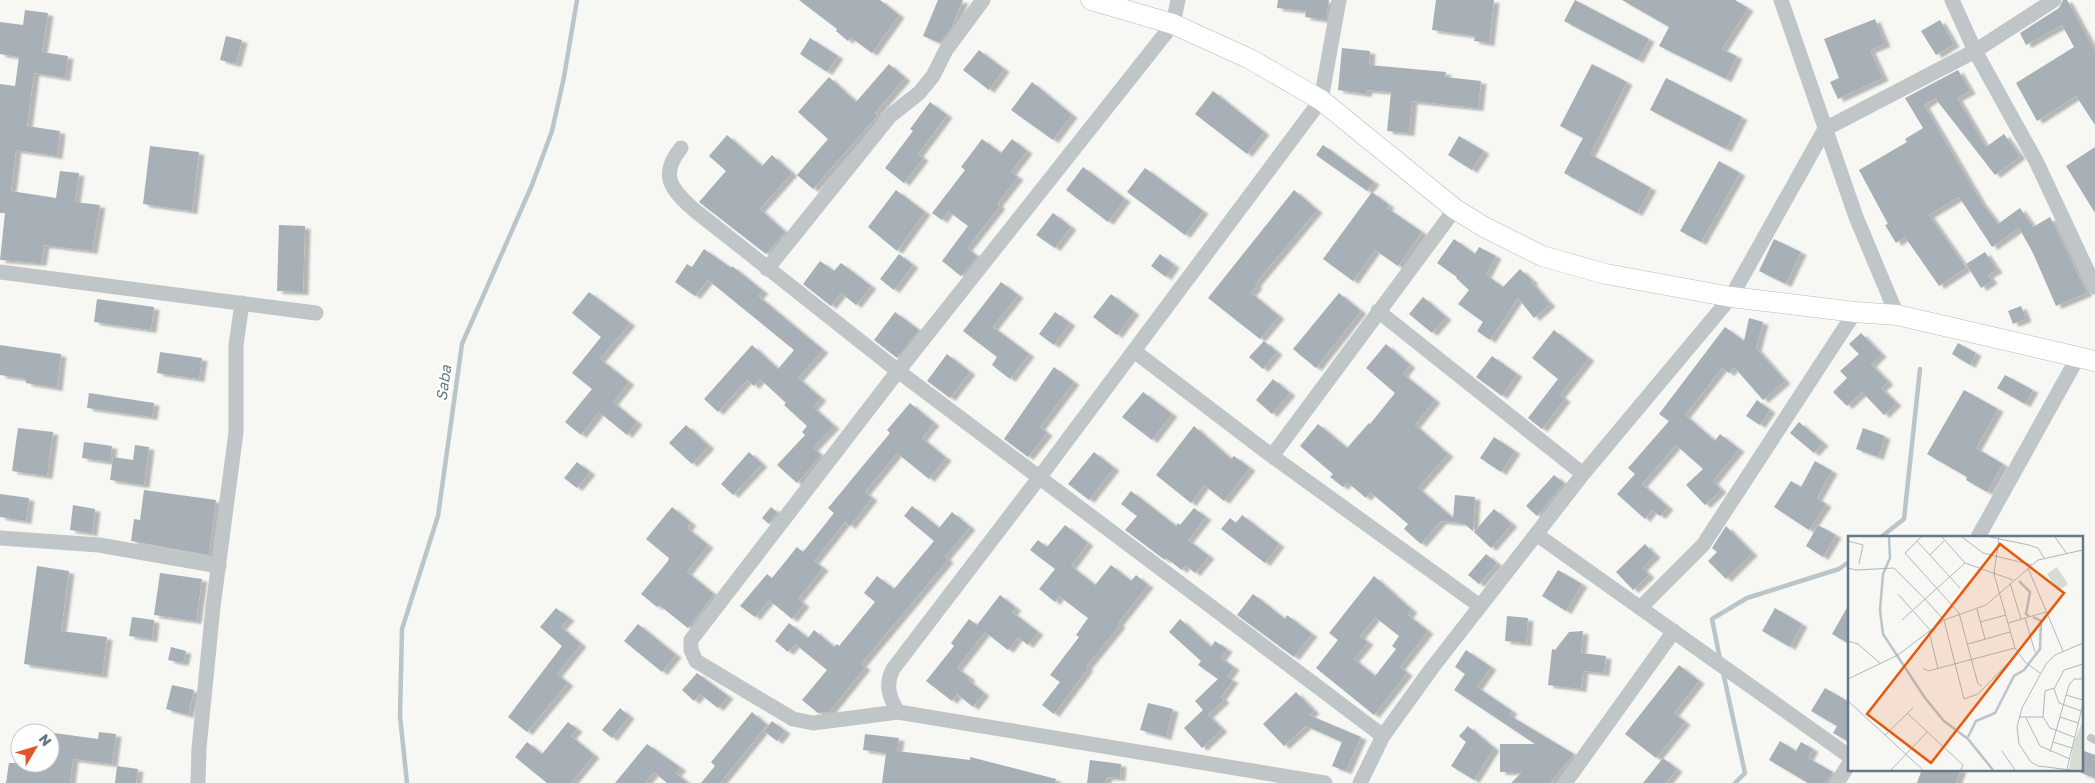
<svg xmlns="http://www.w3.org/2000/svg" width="2095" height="783" viewBox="0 0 2095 783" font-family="'Golos Text',sans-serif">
  <defs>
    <filter id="shadow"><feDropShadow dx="5.5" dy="3" stdDeviation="1" flood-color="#0004"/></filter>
  </defs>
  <rect width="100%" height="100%" fill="#f7f7f4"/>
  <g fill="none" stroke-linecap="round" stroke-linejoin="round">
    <path stroke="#b9c5c9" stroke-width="4.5" d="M1881,537l23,-18 16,-150
      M1720,659l-8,-40 35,-21 92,-29 10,-7
      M1723,672l22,101 -10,10
      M407,783l-7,-67 2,-87 36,-113 24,-172 70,-159 20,-54 12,-54 13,-77"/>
  </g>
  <path fill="#a7b0b6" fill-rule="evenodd" filter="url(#shadow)" d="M799,0h81l19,15 -27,38 -22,-16 -2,4 -12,-10 1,-2z
    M938,0h25l-11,27 -12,16 -17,-7z
    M1278,0h51l-3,20 -21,-3 1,-6 -29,-3z
    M1436,0h58l-5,43 -15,-2 1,-5 -43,-6z
    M1575,0l74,39 -11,21 -74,-39z
    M1622,0h113l13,8 -26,41 15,7 -11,23 -67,-33 10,-19z
    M2063,0h4l28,51v74l-19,-29 -39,25 -21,-38 58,-36 -12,-22 -36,20 -6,-12 39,-25z
    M25,10l23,3 -6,39 26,4 -3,22 -31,-5 -7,53 33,5 -3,25 -41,-6 -5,41 45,7 4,-27 19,2 -4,29 25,3 -8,46 -48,-6 -3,18 -41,-3 5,-47h-5v-129l15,2 4,-29 -19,-3v-32l23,3z
    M1875,19l10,25 -15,6 13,28 -45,21 -8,-17 9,-4 -15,-39z
    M1940,20l14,24 -18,11 -15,-24z
    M226,36l16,4 -6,24 -16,-4z
    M810,38l28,18 -11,16 -27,-18z
    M1342,48l28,3 -1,14 77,7 -1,5 36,4 -3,27 -66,-7 -3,32 -22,-2 4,-39 -24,-2 -1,4 -28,-4z
    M979,50l25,19 -15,21 -26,-20z
    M889,64l16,14 -30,35 3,2 -65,74 -16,-14 31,-36 -30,-27 31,-35 27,25z
    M1592,64l35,18 -37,72 61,34 -14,25 -73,-40 19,-35 -23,-12z
    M1958,70l12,21 -13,7 29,49 18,-13 16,22 -25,19 -60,-77 -11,7 57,97 17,22 22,-16 13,19 17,-10 37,76 -31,13 -23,-53 -14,-25 -27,19 -33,-50 -30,18 37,53 -27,18 -34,-49 -9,6 -11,-18 3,-1 -29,-54 48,-28 -2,-3 18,-11 -18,-30z
    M1666,78l76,39 -16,32 -76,-39z
    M1032,82l40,33 -19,25 -42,-30z
    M1213,91l51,41 -17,22 -52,-40z
    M930,102l17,13 -29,39 5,4 -19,25 -19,-15 28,-37 -3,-2z
    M727,135l35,31 10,-11 20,18 -32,36 25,23 -19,22 -67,-52 27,-31 -17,-15z
    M1459,136l25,15 -12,19 -24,-15z
    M982,139l19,14 11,-14 15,12 -16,21 7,5 -21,27 3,2 -33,42 10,8 -16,20 -19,-15 26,-35 -20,-15 -6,9 -10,-7 33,-43 -4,-3z
    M1323,145l51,37 -7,9 -51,-36z
    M150,146l49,6 -7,59 -49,-7z
    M2095,147v66l-29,-47z
    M1719,161l21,12 -39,69 -21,-11z
    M1083,167l42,32 -17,23 -42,-32z
    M1145,168l58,43 -18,24 -58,-43z
    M896,190l29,22 -28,39 -29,-24z
    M1294,190l23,20 -62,74 2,2 -6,7 28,23 -19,23 -52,-41z
    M1372,192l17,13 -2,3 35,24 -24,34 -23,-16 -22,31 -30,-22z
    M1053,213l18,14 -16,21 -19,-13z
    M279,225l26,1 -2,66 -26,-1z
    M1454,239l21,15 4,-7 17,9 -10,19 17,12 17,-18 13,12 -2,1 19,22 -16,14 -16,-20 -28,42 -13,-9 6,-9 -25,-18 11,-14 -13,-12 1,-1 -20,-14z
    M1774,239l27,13 -15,32 -27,-13z
    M704,249l27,19 1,-2 31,25 -5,5 65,54 -25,28 23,20 -8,9 21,19 -21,22 8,7 -24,28 -20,-18 28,-30 -3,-3 5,-6 -23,-21 2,-2 -26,-24 -6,7 -7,-6 -29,32 -14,-13 48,-54 26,24 16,-19 -86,-70 -13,16 -20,-14 12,-18 5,3z
    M1985,252l12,18 -9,5 4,6 -11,7 -15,-24z
    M899,254l14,11 -19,25 -14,-11z
    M1160,254l14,11 -8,12 -15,-11z
    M820,261l14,10 7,-8 30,23 -15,19 -15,-12 -10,13 -28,-22z
    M1001,282l17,13 -25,32 36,27 -19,25 -18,-14 5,-8 -34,-26z
    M589,292l41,31 -30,36 29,23 -16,20 24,20 -10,13 -28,-23 -18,23 -16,-13 27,-33 -20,-16 29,-36 -29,-24z
    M1339,293l22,18 -45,57 -23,-19z
    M1111,294l23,18 -17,23 -24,-18z
    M1423,297l23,20 -14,16 -23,-19z
    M97,299l57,8 -3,23 -57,-8z
    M2021,306l5,13 -13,5 -5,-13z
    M895,312l24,18 -22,28 -23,-18z
    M1055,312l15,11 -16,22 -15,-11z
    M1749,318l14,4 -7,26 29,33 -22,19 -29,-33 -5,6 -7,-5 -37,47 30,26 5,-7 19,15 -26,32 8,9 -16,15 -19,-20 17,-16 -27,-24 -34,39 26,23 -8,9 -8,-6 -7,9 -28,-25 18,-20 -7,-6 41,-47 -10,-7 66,-87 19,14z
    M1554,330l35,28 -29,37 5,4 -23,30 -14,-11 30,-39 -26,-21z
    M1861,333l20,21 -10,10 17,18 -7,6 15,15 -12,12 -22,-23 -15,14 -14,-14 14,-14 -7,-7 19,-17 -10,-10z
    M1264,341l13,11 -14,17 -14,-12z
    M1958,343l18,10 -6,12 -18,-11z
    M1386,344l24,21 -7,9 32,26 -20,25 33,29 -30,34 35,30 2,-23 20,2 -2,34 -10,-8 -22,-2 -20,23 -17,-15 4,-5 -38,-32 -4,6 -19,-16 -4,5 -13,-10 3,-3 -33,-28 18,-22 29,24 22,-25 1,1 25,-31 -29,-25z
    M0,345l61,9 -4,34 -31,-5v-4l-26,-4z
    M160,352l42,6 -3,21 -42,-6z
    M947,354l23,18 -20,26 -23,-17z
    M1492,356l25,18 -15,22 -26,-19z
    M1054,367l20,15 -34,45 7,6 -19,24 -24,-18z
    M2005,375l28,15 -8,14 -28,-16z
    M1273,379l17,14 -18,21 -16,-14z
    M1964,390l34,19 -22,39 27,16 -16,28 -21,-12 1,-3 -40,-23z
    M1143,392l29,22 -20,26 -30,-23z
    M89,393l65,10 -2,14 -65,-9z
    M1757,400l13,10 -10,15 -14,-9z
    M910,403l24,20 -12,15 24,20 -17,21 -32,-26 -32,39 7,6 -22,28 -5,-4 -31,39 9,7 -25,31 6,5 -12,15 -23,-19 -14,17 -15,-11 27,-32 5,4 25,-31 6,5 31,-39 -6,-5 62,-75 -3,-3z
    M1799,422l24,21 -9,10 -24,-20z
    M686,425l23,21 -17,18 -23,-21z
    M1194,426l37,33 3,-3 16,12 -26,33 -20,-16 -13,18 -35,-28z
    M18,428l35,4 -6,44 -35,-5z
    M1863,428l22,8 -7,21 -22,-8z
    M1494,437l21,14 -14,21 -21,-14z
    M84,442l28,4 -2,16 -28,-4z
    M135,445l14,2 -5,38 -34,-5 3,-23 20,3z
    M749,452l13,12 -29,31 -12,-11z
    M1094,452l20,16 -25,32 -21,-16z
    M1815,461l17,10 -15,27 9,6 -17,26 -35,-23 17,-26 10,6z
    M577,462l13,10 -13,16 -13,-10z
    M1554,475l10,8 -27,33 -11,-10z
    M144,490l72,10 -7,55 -78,-14 3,-22 6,1z
    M1131,491l45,35 2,-3 2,2 14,-17 12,9 -18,23 21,16 -14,17 -10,-8 -3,5 -16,-12 -1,2 -40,-30 12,-14 -16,-12z
    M0,494l29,4 -3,23 -26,-4z
    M73,505l22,4 -3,24 -22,-3z
    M912,506l27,22 13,-16 18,15 -25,30 3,3 -87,104 4,3 -15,19 -21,26 -11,1 -16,-13 25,-30 -32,-26 -7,8 -13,-11 14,-18 19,15 6,-8 20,17 3,-3 2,2 36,-44 -11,-9 13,-17 17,13 40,-48 -30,-25z
    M672,507l19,16 -4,5 21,17 -21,27 27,22 -26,34 -29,-23 -2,2 -16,-13 27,-33 1,-3 -23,-19z
    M771,507l6,5 -8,12 -7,-6z
    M1494,509l18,15 -21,24 -17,-16z
    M1242,515l37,29 -14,19 -44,-34 9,-11 6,5z
    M1065,525l23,18 -17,23 24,19 16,-20 20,16 5,-6 12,10 -30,38 2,2 -34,42 2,1 -34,46 -12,-9 18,-23 -10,-7 29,-38 -3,-2 12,-17 -29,-22 -4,6 -16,-13 16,-20 -25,-19 8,-10 9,7z
    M1818,525l18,10 -13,22 -17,-11z
    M1726,526l26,27 -26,26 -18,-18 9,-9 -5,-4z
    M1645,544l10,11 -13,13 7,7 -16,15 -17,-18z
    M1486,554l11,9 -18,21 -11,-9z
    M37,566l32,5 -8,60 46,6 -5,38 -78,-11z
    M1558,570l24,14 -16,27 -24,-15z
    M160,573l42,6 -6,42 -42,-6z
    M1374,576l38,34 -4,5 20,16 -28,36 7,6 -33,42 -58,-47 22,-28 -9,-7zM1375,617l24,19 -7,10 4,3 -21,27 -21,-17 14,-17 -8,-6z
    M1253,594l32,25 2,-4 25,19 -18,23 -57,-42z
    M1000,595l16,13 -4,4 26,20 -10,13 -10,-8 -10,13 -23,-18 -28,36 13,10 -2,2 16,13 -11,14 -16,-13 -5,7 -26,-20 28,-35 -3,-3 18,-24 8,6z
    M1849,604v40l-17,-10z
    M556,608l13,10 -8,9 20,17 -24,30 11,9 -41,49 -19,-15 54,-71 -22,-19z
    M1775,608l27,16 -12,23 -28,-16z
    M1507,616l21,2 -2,25 -21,-2z
    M132,617l22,3 -2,19 -23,-3z
    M1180,619l31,28 4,-6 12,8 -6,9 13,9 -7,10 6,3 -12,17 3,3 -16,15 14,14 -20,19 -18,-20 19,-18 -8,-9 23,-22 -20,-14 3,-4 -32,-29z
    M638,624l38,31 -14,17 -38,-31z
    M1583,631l-2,22 25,3 -2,17 -21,-2 -2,18 -33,-4 4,-36 3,1 14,-18z
    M171,647l15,4 -3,12 -15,-3z
    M1466,650l25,17 -14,20 35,24 -3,4 65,39 -24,29h-39l11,-11h-22v-28h35l-81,-54 11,-16 -10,-7z
    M1679,665l20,16 -25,32 11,9 -29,36 -31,-24z
    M697,673l31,23 -10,12 -18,-14 -6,7 -12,-11z
    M172,685l22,5 -6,25 -22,-6z
    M1825,688l24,14v40l-16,-9 4,-7 -26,-15z
    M1296,692l18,19 -5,4 52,22 -15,34 -14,-5 10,-24 -36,-16 -22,20 -21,-22z
    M1148,703l25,6 -7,28 -26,-7z
    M620,708l9,8 -17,22 -10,-8z
    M752,712l15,13 -47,58h-19l14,-17 -4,-4z
    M772,721l13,10 -8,10 -13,-10z
    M568,722l9,7 -6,7 23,19 -23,28h-24l-32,-26 12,-15 15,12z
    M1468,726l26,22 -20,32 -23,-14 15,-24 -7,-6z
    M99,732l17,2 -4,30 -39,-5 -3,24h-64l3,-20h41l4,-30 44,6z
    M865,734l34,4 -2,13 73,9v-3l86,22 -1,4h-173l4,-30 -23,-3z
    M1780,741l16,10 5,-9 12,7 -5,9 25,14 -7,11h-18l-39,-23z
    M647,744l34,24 -5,5 12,10h-21l-13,-11 -9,11h-30z
    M2081,750l14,5v23l-14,-5z
    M1663,758l14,11 -11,14h-23z
    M1090,760l31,4 -1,14 -13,-1 -2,6h-18z
    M117,766l21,3 -2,14h-21z
    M1922,769h39l-5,14h-39z"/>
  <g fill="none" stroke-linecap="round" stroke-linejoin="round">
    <g stroke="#b5babf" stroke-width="21">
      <path id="secondary" d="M1091,0l82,24 77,35 71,41 134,109 29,18 58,29 64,18 125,23 124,15 42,3 198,46"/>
    </g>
    <path stroke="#c0c5c8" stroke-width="8" d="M2091,738l4,2"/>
    <path stroke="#c0c5c8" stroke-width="15" d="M1178,0l-5,24 -275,347 -207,269v10l5,11 97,58 20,4 85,-11 427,71
      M1781,0l75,217 41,98
      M1952,0l23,51 61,110 59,126
      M681,148c-22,27 -10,41 12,61l205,162 485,365
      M767,269l123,-153 29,-23 14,-17 13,-26 37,-50
      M0,272l316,41
      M1378,311l205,163
      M1134,351l138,105 208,150
      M1272,456l183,-247
      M1536,534l313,222
      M1978,537l100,-180
      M0,538l99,7 120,21
      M1641,607l62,-62 152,-233
      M898,712c-9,-15 -13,-27 -5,-43l146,-191 282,-378 18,-100
      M198,783l1,-35 14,-141 23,-175v-87l6,-42
      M1360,783l23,-47 49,-68 151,-194 148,-177 94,-168 150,-78 79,-51
      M1565,783l109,-152
      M1837,783l12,-19"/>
    <use href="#secondary" stroke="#fff" stroke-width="20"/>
  </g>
  <g text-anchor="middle" stroke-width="5" stroke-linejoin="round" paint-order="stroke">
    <g font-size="15" font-style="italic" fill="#627981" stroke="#fff">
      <text transform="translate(444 383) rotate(-82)" y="5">Saba</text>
    </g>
  </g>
  <g transform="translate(1848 536)">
    <rect width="235" height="235" fill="#f7f7f4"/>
    <path d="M209,31l11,17 -10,7 -11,-17zM235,184v50h-5l-9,-1 5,-27z" fill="#d7dcd3"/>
    <path fill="none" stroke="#b9c5c9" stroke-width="2.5" d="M41,1l1,21 -7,16 -3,36 3,24 42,64 19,23 24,18 25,31M171,45l11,11 -4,22 3,2M120,201l8,-16 19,-8 19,-37 10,-6 16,-21 1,-28 -8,-4"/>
    <path fill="none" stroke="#b0b8be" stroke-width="1" d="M73,1l-16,16 54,60 19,71 4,2M94,1l23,26 48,17M114,1l21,16 49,12M142,1l39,8 9,3 6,10M151,1l-5,37 21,74 10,14 15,11M207,1l12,17M0,5l15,4 -4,19M69,5l43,47M82,19l14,-14M0,32l8,2 38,-2 31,31 19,21 20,79 14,-5 39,-40M180,32l35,83M162,47l11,36M50,58l32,36M129,73l8,30M177,82l10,34M54,84l63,-57M132,86l26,-7M160,87l38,-11M81,95l9,38M0,105l10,3 23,20M120,108l42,-12M75,132l5,3 87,-23M0,143l50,-24 46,-35 42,-15 52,-45 45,-10M206,152l-9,3 -2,26 7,11 24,9M218,159l17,5M0,165l75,69M233,175l-22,-8 -5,-14 10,-19 19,-6M59,177l56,52 -2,5M171,181h24M212,181l18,6M178,182l14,28 30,13M37,199l28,-27M205,206l19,6M154,215l13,19M202,216l19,-67 5,-6h9M219,233l16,-65M43,234l36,-38M223,234l-33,-4 -7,-4 -12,-18 -2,-17 5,-19 24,-44 9,-9 28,-12"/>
    <path fill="#e8590c" fill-opacity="0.15" stroke="#e8590c" stroke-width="2.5" d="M152,8l64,49 -133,170 -64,-49z"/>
    <rect width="235" height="235" fill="none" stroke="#667785" stroke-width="2.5"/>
  </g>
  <g transform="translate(35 748) rotate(52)"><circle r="24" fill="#ffffff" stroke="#c2c9ce"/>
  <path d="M0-4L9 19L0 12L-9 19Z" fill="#e35528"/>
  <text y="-8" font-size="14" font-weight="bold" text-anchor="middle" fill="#667785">N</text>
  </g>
</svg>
